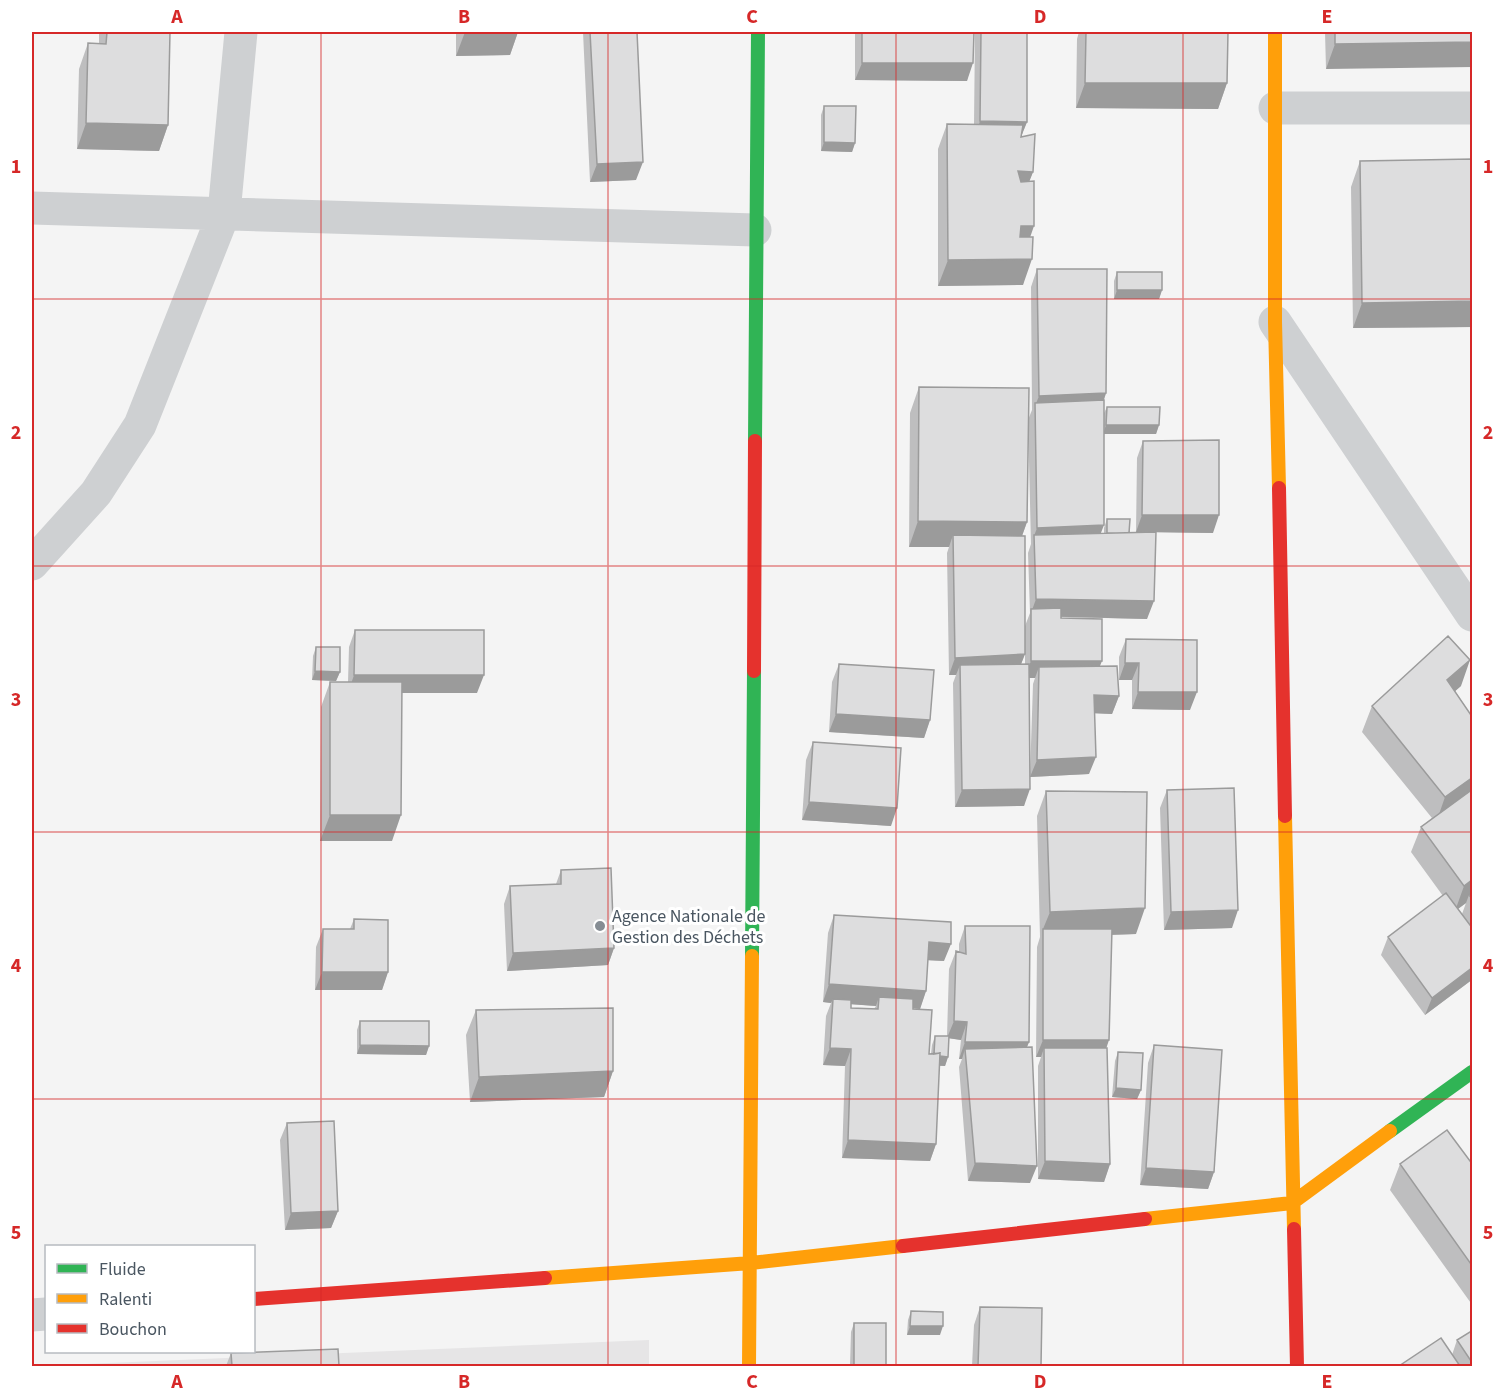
<svg xmlns="http://www.w3.org/2000/svg" width="1504" height="1398" viewBox="0 0 1504 1398" font-family="'Source Sans 3',sans-serif">
  <rect width="100%" height="100%" fill="#f4f4f4"/>
  <path fill="#e6e5e6" d="M649,1340v26h-611z"/>
  <g fill="none" stroke-linecap="round" stroke-linejoin="round">
    <path stroke="#ced0d2" stroke-width="33" d="M1275,108h197
      M32,208l723,22
      M1275,322l197,293
      M32,564l64,-71 44,-68 84,-212 17,-181
      M32,1315l14,-1"/>
    <path stroke="#30b455" stroke-width="14" d="M755,441l3,-409
      M752,956l2,-285
      M1390,1131l82,-59"/>
    <path stroke="#ff9f0a" stroke-width="14" d="M1275,32v290l4,166
      M1285,816l9,413
      M1145,1219l147,-16 98,-72
      M545,1278l206,-15 152,-17
      M749,1366l3,-410"/>
    <path stroke="#e5322d" stroke-width="14" d="M1279,488l6,328
      M754,671l1,-230
      M1294,1229l3,137
      M903,1246l242,-27
      M254,1299l291,-21"/>
  </g>
  <path fill="#bebebf" fill-rule="evenodd" d="M99,32h71l-2,93 -9,26 -82,-2 2,-80 9,-26 11,1z
    M456,32h62l-8,23 -54,1z
    M583,32h54l-1,148 -46,2z
    M855,32h119l-7,49 -112,-1z
    M975,32h52v90l-6,15 12,35 -4,9 1,56 -7,48 -85,1v-137l9,-25h27z
    M1079,32h149l-1,51 -9,26 -142,-1 1,-69z
    M1325,32h148l-147,37z
    M824,106l31,37 -3,9 -31,-1v-36z
    M1473,159v168l-120,1 -2,-141 9,-26z
    M1037,269l69,124 -2,7v13l3,-6 52,18 -3,9h-52l-3,100h3v-6l3,-9 22,14 21,-1h-14l1,-74 6,-17 70,92 -57,-1 -9,87 -86,-2 39,49 19,30 -7,18 -18,-1 -5,61 -59,3 -6,29 -69,1 -2,-124 3,-8h-7l-2,-122 2,-6h-40l1,-134 9,-26 108,135 -5,14 3,90 5,-13 -2,-60 3,-9 -3,-124 4,-10 -1,-123zM1025,654v10h-4zM1029,678h6l-2,6 -3,91z
    M1117,272l45,18 -3,9h-45v-18z
    M355,630l122,63h-75l-10,148h-72l1,-134 9,-25h18l1,-35z
    M1126,639l64,71 -58,-1v-29h-13v-23z
    M316,647l24,25 -4,9 -24,-1 1,-24z
    M839,664l91,56 -6,18 -95,-6 3,-50z
    M1461,686l-6,5 18,27v261l-48,36 -44,-60 7,-18 55,-41 -32,-44 10,-25 11,-9 -70,-86 10,-26zM1466,903l-4,11 -4,-5z
    M813,742l78,84 -89,-6 4,-60z
    M1167,790l65,138 -68,2 -4,-122z
    M1046,791l90,143 -24,1 -6,113 4,116 -6,18 -66,-3v-113l3,-9h-5l1,-110 3,-10 -3,-121z
    M561,870l53,78 -6,17 -101,6 -3,-67 6,-18 46,-2z
    M834,915l110,46 -16,-1 -2,31 -6,18 -7,-1 16,46h2l1,-9 3,-9h12l2,-67 7,-18 3,1v-8l6,-18 64,116 -2,5 3,136 -62,-2 -9,-114 3,-8h-3l2,-19 -12,-2 -1,19 -3,9h-6l-3,78 -6,17 -88,-3 3,-92 -22,-1 3,-49 5,-13 -8,-1 5,-69zM851,1004l25,2 -2,3 -23,-1z
    M354,919l34,53 -6,18h-67l1,-43 7,-18h27z
    M476,1010l137,61 -9,26 -134,5 -4,-67z
    M360,1021l69,25 -3,9 -69,-1v-24z
    M1154,1045l60,127 -6,17 -68,-4 8,-122z
    M1118,1052l23,38 -4,9 -25,-2 3,-36z
    M287,1123l51,88 -7,17 -46,2 -5,-90z
    M1400,1164l73,1v141l-83,-116z
    M980,1307l61,59h-69l2,-41z
    M911,1311l29,24h-33l1,-15z
    M854,1323l32,43h-36l1,-34z
    M1473,1330v36h-74l53,-11 5,-15z
    M231,1353l108,13h-113z"/>
  <path fill="#9b9b9b" d="M465,32h53l-8,23 -54,1z
    M1473,42v25l-147,2 9,-25z
    M862,63h111l-6,18 -112,-1z
    M1085,83h142l-9,26 -142,-1z
    M980,121l47,1 -7,17h-46z
    M86,123l82,2 -9,26 -82,-2z
    M824,142l31,1 -3,9 -31,-1z
    M643,162l-7,18 -46,2 7,-18z
    M1018,171l15,1 -10,26z
    M1021,226h13l-9,26 -14,-1z
    M1032,259l-9,26 -85,1 10,-26z
    M1117,290h45l-3,9h-45z
    M1473,301v26l-120,1 9,-25z
    M1106,393l-6,18 -65,-5 4,-10z
    M1106,425h53l-3,9h-53z
    M1142,515h77l-6,18 -77,-1z
    M918,521l109,1 -9,25 -65,-12 -4,12h-40z
    M1104,525l-7,18 -63,-7 3,-8z
    M1036,599l118,2 -7,18 -116,-3v-3z
    M1025,654l-7,18 -58,-7 -4,10h-7l6,-17z
    M1470,660l-9,26 -23,20 9,-26z
    M1031,661h71l-7,17 -56,-11 -4,11h-11z
    M1125,663h14l-7,17h-13z
    M315,671l25,1 -4,9 -24,-1z
    M354,675h130l-7,18h-129z
    M1138,692h59l-7,18 -58,-1z
    M1094,695l25,1 -7,18 -25,-1z
    M836,714l94,6 -6,18 -95,-6z
    M1096,757l-7,17 -59,3 7,-17z
    M1473,777v19l-37,27 9,-26z
    M1030,789l-6,17 -69,1 7,-17z
    M809,802l88,6 -6,18 -89,-6z
    M330,815h71l-9,26h-72z
    M1473,879v19l-4,-3 -3,8 -11,8 9,-25z
    M1145,908l-9,26 -93,3v-8l7,-17z
    M1238,910l-6,18 -68,2 7,-18z
    M929,942l22,2 -7,17 -21,-1z
    M614,948l-6,17 -101,6 6,-18z
    M1473,967v12l-48,36 7,-17z
    M322,972h66l-6,18h-67z
    M829,984l97,7 -6,18 -42,-3 1,-9 -3,9 -43,-3v-4l-2,4 -8,-1z
    M954,1021l13,1 -6,18 -14,-2z
    M1043,1040h66l-6,18 -59,-10 -3,9h-5z
    M965,1042h64l-7,17 -57,-10 -3,10h-3z
    M360,1045l69,1 -3,9 -69,-1z
    M830,1048l21,1 -6,17 -22,-1z
    M934,1056l14,1 -3,9 -14,-1z
    M613,1071l-9,26 -134,5 9,-25z
    M1116,1088l25,2 -4,9 -25,-2z
    M848,1140l88,4 -6,17 -88,-3z
    M1045,1161l65,3 -6,18 -66,-3z
    M975,1163l62,3 -7,17 -62,-2z
    M1146,1168l68,4 -6,17 -68,-4z
    M338,1211l-7,17 -46,2 6,-17z
    M910,1326h33l-3,9h-33z"/>
  <path fill="#ddddde" stroke="#9b9b9b" stroke-width="1.5" d="M107,32h63l-2,93 -82,-2 2,-80 18,1z
    M590,32h47l6,130 -46,2z
    M862,32h112l-1,31h-111z
    M981,32h46v90l-47,-1z
    M1086,32h142l-1,51h-142z
    M1335,32h138v10l-138,2z
    M824,106h32l-1,37 -31,-1z
    M947,124l76,1 -2,12 14,-3 -2,38 -15,-1 3,11 13,-1v45h-13l-1,11h13l-1,22 -84,1z
    M1473,159v142l-111,2 -2,-142z
    M1037,269h70l-1,124 -67,3z
    M1117,272h45v18h-45z
    M919,387l110,1 -2,134 -109,-1z
    M1104,400v125l-67,3 -2,-125z
    M1107,407h53l-1,18h-53z
    M1219,440v75h-77l1,-74z
    M1107,519h23l-1,14h-22z
    M1156,532l-2,69 -118,-2 -2,-64z
    M953,535l72,1v118l-70,4z
    M1061,608v10l41,1v42h-71v-52z
    M355,630h129v45h-130z
    M1448,636l22,24 -23,20 26,38v59l-28,20 -73,-91z
    M1126,639l71,1v52h-59l1,-29h-14z
    M316,647h24v25l-25,-1z
    M839,664l95,6 -4,50 -94,-6z
    M1029,664l1,125 -68,1 -2,-125z
    M1117,666l2,30 -25,-1 2,62 -59,3 2,-93z
    M330,682h72l-1,133h-71z
    M813,742l88,6 -4,60 -88,-6z
    M1234,788l4,122 -67,2 -4,-122z
    M1473,789v90l-9,7 -43,-59z
    M1046,791l101,1 -2,116 -95,4z
    M611,868l3,80 -101,5 -3,-67 51,-2v-14z
    M1473,892v8l-4,-5z
    M1446,893l27,36v38l-41,31 -44,-61z
    M834,915l117,7v22l-22,-2 -3,49 -97,-7z
    M354,919l34,1v52h-66l1,-43h31z
    M965,926h65l-1,116h-64l2,-20 -13,-1 2,-70 10,3z
    M1043,929h69l-3,111h-66z
    M879,997l34,2v10l19,1 -3,44 11,-1 -4,91 -88,-4 3,-91 -21,-1 3,-49 18,1v8l27,1z
    M613,1008v63l-134,6 -3,-67z
    M360,1021h69v25l-69,-1z
    M935,1036h14l-1,21 -8,-1v-3l-6,1z
    M1154,1045l68,5 -8,122 -68,-4z
    M1032,1047l5,119 -62,-3 -10,-114z
    M1044,1048h63l3,116 -65,-3z
    M1118,1052l25,1 -2,37 -25,-2z
    M334,1121l4,90 -47,2 -4,-90z
    M1447,1130l26,35v102l-73,-103z
    M980,1307l62,1 -1,58h-63z
    M911,1311l32,1v14h-33z
    M854,1323h32v43h-32z
    M1473,1330v34l-16,-24z
    M1441,1338l19,28h-61z
    M338,1349l1,17h-107l-1,-13z"/>
  <path fill="none" stroke="#d62828" stroke-width="1.5" stroke-opacity="0.55" d="M321,32v1334M608,32v1334M896,32v1334M1183,32v1334M32,299h1440M32,566h1440M32,832h1440M32,1099h1440"/>
  <circle fill="#868d94" stroke="#fff" stroke-width="2" cx="600" cy="926" r="6"/>
  <g text-anchor="middle" stroke-width="6" stroke-linejoin="round" paint-order="stroke">
    <g font-size="18" fill="#4a5661" stroke="#fff" text-anchor="start">
      <text x="612" y="922">Agence Nationale de<tspan x="612" dy="21">Gestion des Déchets</tspan></text>
    </g>
  </g>
  <rect width="1504" height="1398" fill="none" stroke="#ffffff" stroke-width="66"/>
  <rect x="45" y="1245" width="210" height="108" fill="#ffffff" stroke="#b7bbc0" stroke-width="1.5"/>
  <rect x="57" y="1264" width="30" height="9" fill="#30b455" stroke="#b7bbc0" stroke-width="1.5"/>
  <text x="99" y="1275" font-size="18" fill="#4a5661">Fluide</text>
  <rect x="57" y="1294" width="30" height="9" fill="#ff9f0a" stroke="#b7bbc0" stroke-width="1.5"/>
  <text x="99" y="1305" font-size="18" fill="#4a5661">Ralenti</text>
  <rect x="57" y="1324" width="30" height="9" fill="#e5322d" stroke="#b7bbc0" stroke-width="1.5"/>
  <text x="99" y="1335" font-size="18" fill="#4a5661">Bouchon</text>
  <rect x="33" y="33" width="1438" height="1332" fill="none" stroke="#d62828" stroke-width="2"/>
  <g font-size="20" text-anchor="middle" font-weight="bold" fill="#d62828">
    <text x="177" y="23">A</text>
    <text x="464" y="23">B</text>
    <text x="752" y="23">C</text>
    <text x="1040" y="23">D</text>
    <text x="1327" y="23">E</text>
    <text x="16" y="173">1</text>
    <text x="1488" y="173">1</text>
    <text x="16" y="439">2</text>
    <text x="1488" y="439">2</text>
    <text x="16" y="706">3</text>
    <text x="1488" y="706">3</text>
    <text x="16" y="972">4</text>
    <text x="1488" y="972">4</text>
    <text x="16" y="1239">5</text>
    <text x="1488" y="1239">5</text>
    <text x="177" y="1388">A</text>
    <text x="464" y="1388">B</text>
    <text x="752" y="1388">C</text>
    <text x="1040" y="1388">D</text>
    <text x="1327" y="1388">E</text>
  </g>
</svg>
